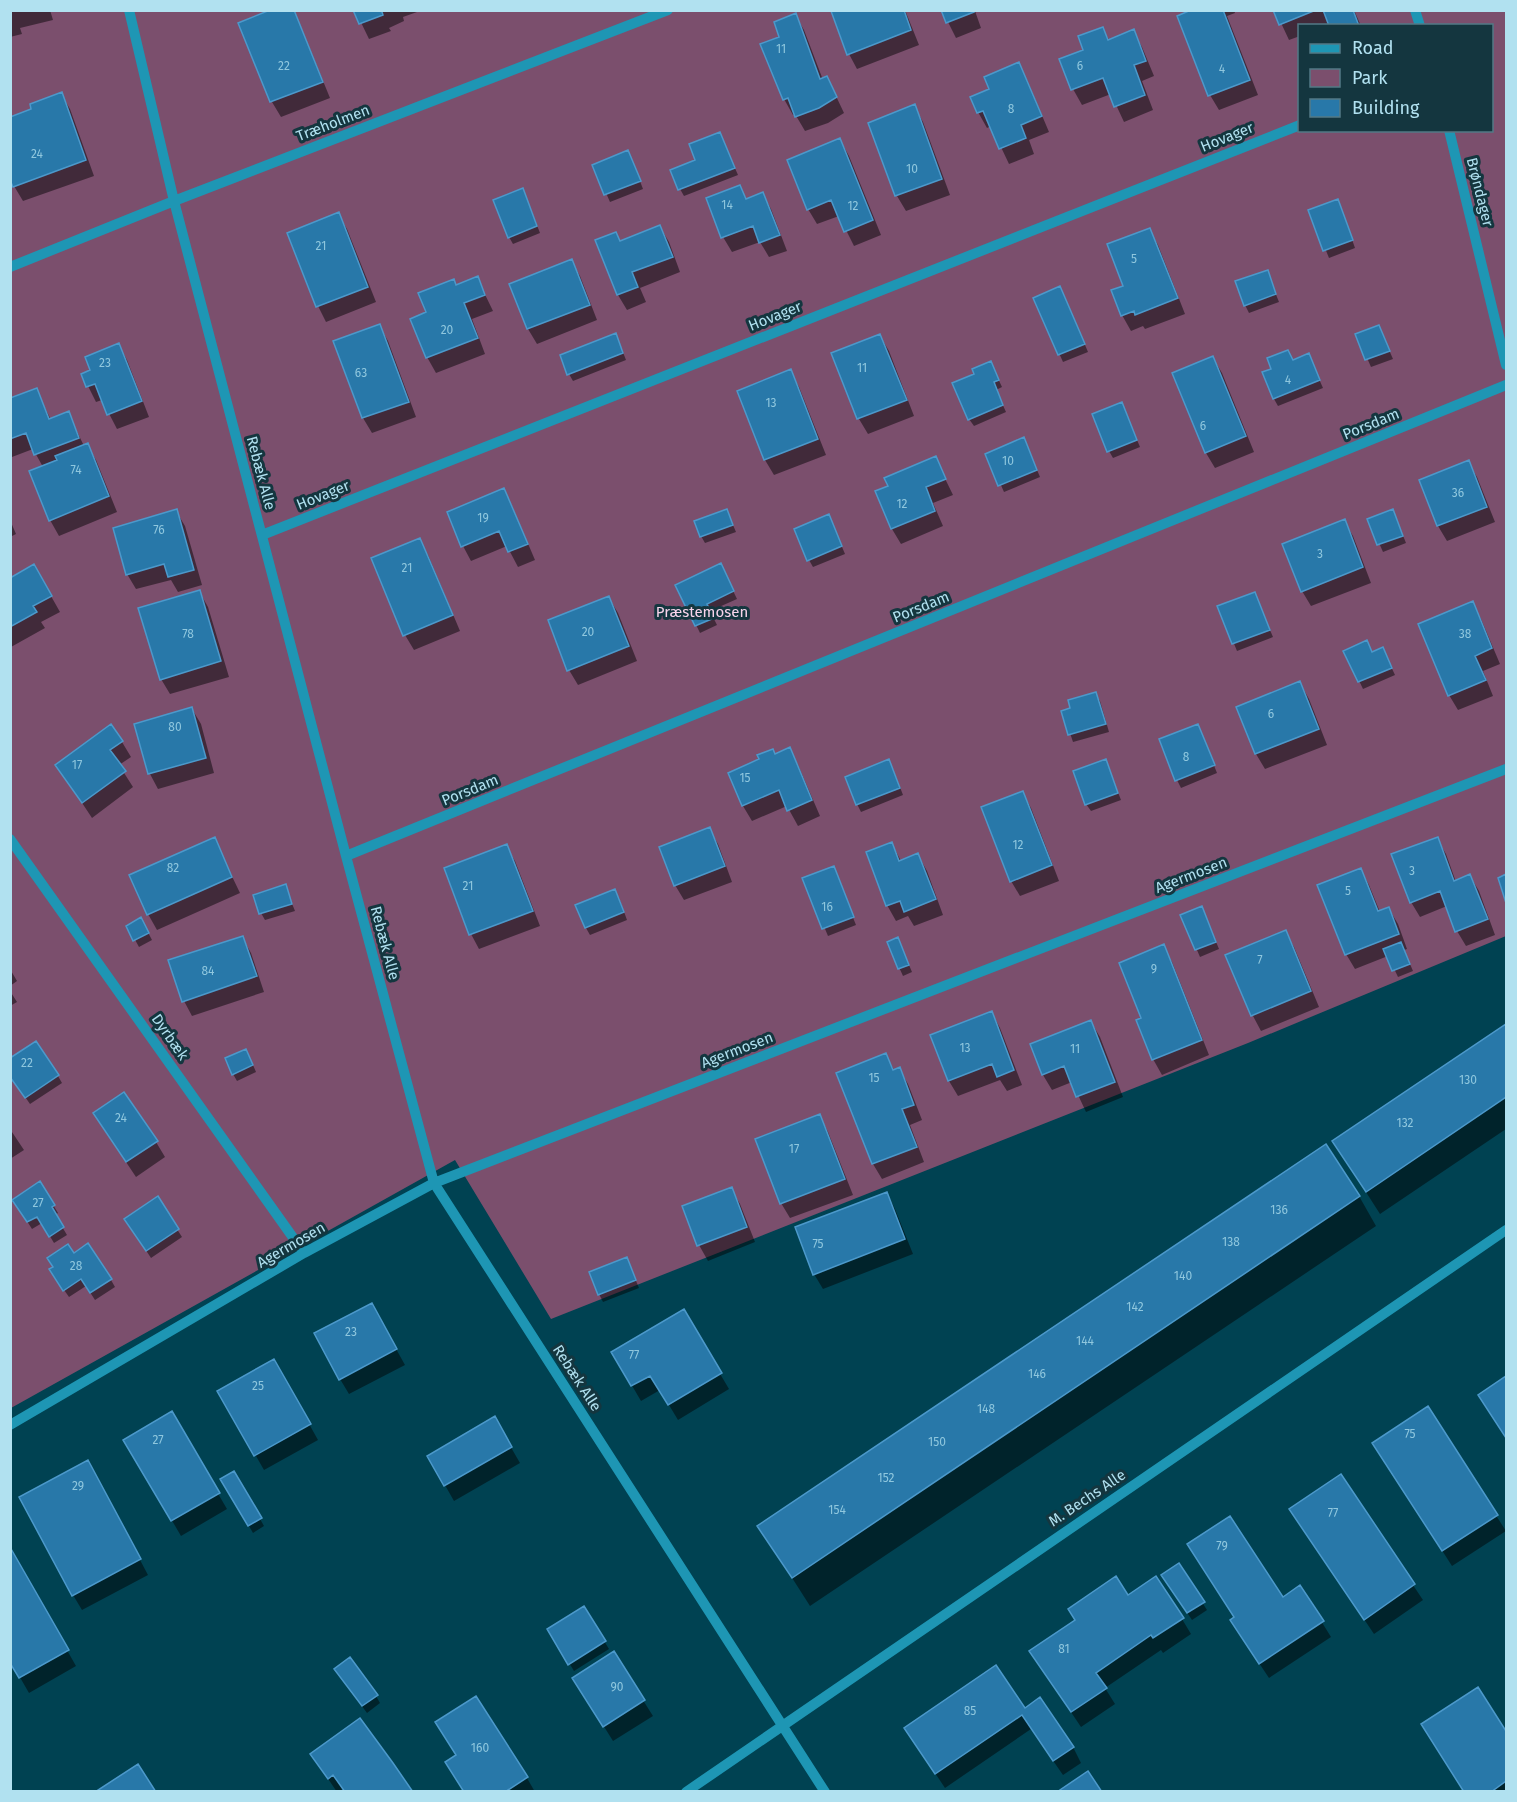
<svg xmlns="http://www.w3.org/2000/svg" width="1517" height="1802" viewBox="0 0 1517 1802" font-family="'Fira Sans',sans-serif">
  <rect width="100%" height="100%" fill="#004252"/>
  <path fill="#7b4f6d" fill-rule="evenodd" d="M11,11h1495v925l-258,107 -697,276 -96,-159 -444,248zM1300,26h192v104h-192z"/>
  <path fill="#0007" d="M10,10h40l3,10 -33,8 2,6 -12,3z
    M294,10l36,88 -49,19 -9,-15 -32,-78z
    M355,10h61l1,2 -14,5 1,4 -15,7 2,3 -22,8z
    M836,10h69l14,35 -62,24 -8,-15 -17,-42z
    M942,10h35l-2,1 6,17 -25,10z
    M1195,10h39l1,3 -8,3 31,79 -39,15 -9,-15z
    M1275,10h79l7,16h-31l-1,-2 -4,2h-25v10l-11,4z
    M795,15l9,15 19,50 12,14 9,19 -16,10 -23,8 -10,-17 -2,1 -9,-16 -3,-61z
    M1102,29l8,12 23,-10 9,16 12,29 -12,5 11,29 -29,12 -13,-28 -29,11 -9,-16 -12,-29 24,-9z
    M1018,64l9,16 22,52 -20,8 5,14 -25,10 -18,-38 -4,2 -9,-16 13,-22z
    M61,94l9,15 24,67 -71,25 -9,-15 19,-76z
    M914,106l9,16 27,73 -44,16 -9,-15 -27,-73z
    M720,134l18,41 -54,21 -4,-7 17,-29z
    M840,140l9,16 32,79 -27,11 -15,-30 -22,8 -9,-15z
    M632,160l11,29 -33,13 -16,-36z
    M740,187l7,13 16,-6 8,15 16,42 -18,6 -9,-15 -28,10 -9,-15z
    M526,197l14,36 -27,11 -4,-7z
    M1341,208l14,40 -26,10 -19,-47z
    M338,214l9,15 29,73 -50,20 -8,-16z
    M660,227l9,15 11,30 -40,16 6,14 -19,8 -9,-15 -21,-54 24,2z
    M1149,229l9,16 27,69 -40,15 -2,-3 -12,5 -9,-16 -9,-24 12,-5z
    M571,261l9,15 17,44 -60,24 -9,-15 -17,-44z
    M1267,272l12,30 -30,11 -4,-8z
    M477,278l16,33 -21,8 13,35 -49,19 -9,-16 1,-44 29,-27z
    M1064,295l24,57 -25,10 -28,-63z
    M379,325l9,16 28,76 -44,16 -9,-15 -28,-76z
    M1379,327l14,32 -22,8 -14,-32z
    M880,336l9,15 25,65 -46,18 -9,-15 -26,-65z
    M619,342l7,18 -53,21 -4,-7z
    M119,345l8,15 22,57 -32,12 -15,-29 -6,2 -8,-16 4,-15z
    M1213,358l9,15 32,79 -39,16 -9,-15z
    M1293,361l19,2 11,25 -45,18 -4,-7z
    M994,370l8,17 -6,3 10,22 -32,14 -5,-7 7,-44z
    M790,371l9,16 27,68 -52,20 -9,-15 -26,-68z
    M36,390l15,30 17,-7 16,33 3,-1 9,15 21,52 -58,24 -9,-16 -7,-53 -10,-18 -21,8 -2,-2v-55z
    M1125,411l15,36 -27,11 -4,-7z
    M1027,446l13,31 -36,15 -17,-38z
    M935,458l18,37 -20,8 10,23 -42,18 -9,-15 -15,-37 13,-5z
    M1468,462l9,15 18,45 -48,19 -9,-15z
    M504,490l8,16 23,54 -17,7 -11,-21 -36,15 -8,-15z
    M176,511l9,15 17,59 -24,7 -7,-12 -35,9 -9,-15z
    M727,511l9,21 -31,11 -4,-7z
    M1396,518l10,25 -23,9 -14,-32z
    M10,520l6,14 -6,3z
    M1344,521l9,15 18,47 -60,23 -9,-15z
    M832,523l13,31 -32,13 -4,-7z
    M419,540l9,15 32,76 -46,19 -9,-15z
    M34,566l26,46 -19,10 4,6 -34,19 -1,-67z
    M724,572l13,27 -27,12 7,14 -17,8 -23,-48z
    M199,591l9,16 21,70 -59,17 -9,-15z
    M1254,593l19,44 -36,14 -18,-44z
    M609,598l9,15 19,48 -59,24 -9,-15z
    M1472,603l9,16 19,45 -17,7 10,25 -35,14 -9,-15z
    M1345,651l41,5 9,19 -32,14z
    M1300,683l9,16 18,46 -62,24 -9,-15 -18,-46z
    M1095,694l5,7 9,31 -36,10 -10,-30 9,-3z
    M192,709l9,15 13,49 -56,16 -8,-15z
    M1198,725l19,48 -36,15 -4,-8z
    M122,742l9,15 -12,8 14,22 -41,31 -35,-53z
    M789,749l9,16 22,51 -22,10 -11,-20 -35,15 -9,-15 32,-50z
    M1106,761l15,39 -30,11 -5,-7z
    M893,769l10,26 -42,17 -4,-8z
    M1023,793l8,15 28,73 -39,15 -9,-15z
    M709,829l9,15 14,38 -48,18 -9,-15z
    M214,839l26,54 -83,37 -9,-16z
    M1437,839l9,15 10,28 14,-6 9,15 16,44 -29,11 -9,-15 -10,-25 -27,11 -9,-15z
    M892,844l9,17 17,-6 9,16 16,44 -29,11 -6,-10 -12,5 -9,-16z
    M506,846l9,15 25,65 -61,23 -8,-15z
    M833,868l23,57 -28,11 -24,-57z
    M1361,870l8,15 11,27 9,-3 9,15 9,25 -3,1 9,21 -15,6 -10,-21 -33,13 -9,-15z
    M285,886l10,25 -30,9 -4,-7z
    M619,898l8,22 -37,15 -4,-7z
    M1182,915h23l14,34 -19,8z
    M141,919l11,21 -13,7 -11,-20z
    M1285,932l9,15 25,60 -58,24 -8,-15 -26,-60z
    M242,937l9,16 13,39 -72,24 -8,-15z
    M888,943l13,3 11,26 -9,4z
    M1163,946l9,16 37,93 -47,20 -9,-16 -10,-40z
    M10,969l7,12 -7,5z
    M10,991l7,11 -7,4z
    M992,1013l8,15 22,57 -15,6 -7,-11 -42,16 -9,-15 -17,-45z
    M1091,1022l9,15 23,60 -37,15 -14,-30 -20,8 -9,-15 -11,-30z
    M1506,1026v103l-126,85 -46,-72z
    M886,1055l8,15 5,-1 9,15 14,36 -12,5 14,37 -42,17 -9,-15z
    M250,1058l6,14 -19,9 -4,-7z
    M10,1075l48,1 4,7 -32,21z
    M820,1116l8,16 25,63 -63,23 -9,-15z
    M10,1129l14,21 -14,9z
    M104,1129l52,13 9,15 -29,20z
    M40,1183l18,30 -3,2 12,20 -13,8 -12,-20 -10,6 -14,-22z
    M731,1189l9,15 15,38 -47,19 -9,-16z
    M887,1193l8,16 18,45 -90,35 -9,-15z
    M1359,1196l17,30 -566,380 -51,-80z
    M157,1198l25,39 -31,21 -21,-32z
    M73,1255l38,25 4,7 -20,13 -9,-14 -17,11 -14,-20z
    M627,1259l12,29 -36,14 -4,-8z
    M683,1311l46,78 -51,31 -18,-30 -19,11 -28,-48z
    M380,1320l25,45 -56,29 -9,-15z
    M274,1361l44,79 -54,30 -45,-79z
    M1506,1378v60l-26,-43z
    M1427,1408l79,123 -54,35 -69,-108z
    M171,1413l56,96 -46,27 -56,-96z
    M494,1418l26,45 -66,38 -25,-44z
    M234,1473l30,53 -11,7 -31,-54z
    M1340,1476l83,124 -49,34 -74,-110z
    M96,1477l52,98 -66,35 -9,-15z
    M10,1550l66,116 -47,27 -19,-33z
    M1178,1565l29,45 -15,10 -25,-38z
    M1300,1587l31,50 -62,41 -28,-42 41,-37z
    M1128,1597l54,22 9,15 -28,19 -2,-3 -56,38 10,16 -34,23 -41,-61z
    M584,1608l25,41 -35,22 -25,-41z
    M613,1653l40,63 -40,25 -30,-48z
    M340,1676l36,20 4,7 -13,10z
    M1477,1689l29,45v58h-41z
    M1024,1710l49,37 8,16 -18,12 -32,-46 -86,59 -30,-45z
    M312,1755l99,37h-67l-1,-3 -6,3z
    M527,1778l8,14h-70z"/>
  <path fill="#2878a9" stroke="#4c99cb" stroke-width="1.5" d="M270,10h24l29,72 -53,20 -32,-79z
    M353,10h32l-3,2 1,3 -24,9z
    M904,10l7,20 -64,25 -16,-44z
    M941,10h32l1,2 -28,11z
    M1191,10h32l27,70 -42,16 -31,-80z
    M1273,10h43l-37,15z
    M1323,10h30l6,16h-30z
    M796,13l24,66 7,-3 10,21 -18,11 -24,9 -7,-19 -5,2 -23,-56 19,-7 -5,-15z
    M1103,27l5,13 26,-11 12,32 -12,4 11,30 -31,12 -11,-29 -32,12 -12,-31 24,-9 -5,-14z
    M1019,62l23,54 -21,9 5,13 -27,11 -16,-38 -6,2 -7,-16 19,-8 -5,-12z
    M62,92l24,68 -73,27 -3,-7v-63l21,-8 -1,-5z
    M915,104l27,75 -47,17 -27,-73z
    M720,132l15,36 -57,22 -8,-20 25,-10 -6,-16z
    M840,138l33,82 -29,12 -13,-32 -24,10 -20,-50z
    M628,150l13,31 -37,14 -12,-30z
    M740,185l6,14 17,-7 17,43 -21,8 -6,-17 -32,12 -15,-40z
    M523,188l14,38 -29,12 -15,-38z
    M1338,199l15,41 -30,11 -15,-41z
    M339,212l29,75 -52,20 -29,-74z
    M660,225l13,32 -41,15 6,15 -21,8 -22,-55 21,-8 4,9z
    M1150,228l28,70 -43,17 -1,-4 -13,5 -10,-26 12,-4 -16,-42z
    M572,259l18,46 -63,24 -18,-45z
    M1268,270l8,24 -32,12 -9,-25z
    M478,276l7,19 -21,8 14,35 -52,20 -16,-39 16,-7 -8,-19 36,-14 2,6z
    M1060,286l25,58 -27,11 -25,-57z
    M380,324l29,78 -47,16 -29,-77z
    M1379,325l11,26 -25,9 -10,-26z
    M616,333l7,20 -56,22 -7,-20z
    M880,334l27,66 -50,19 -26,-66z
    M119,343l23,58 -35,14 -12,-31 -9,3 -5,-13 9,-4 -5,-13z
    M1288,350l5,10 16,-7 11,27 -47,19 -11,-27 9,-3 -4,-11z
    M1213,356l33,80 -41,17 -33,-80z
    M991,361l8,19 -5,2 9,23 -35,15 -16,-37 22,-9 -2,-5z
    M791,369l27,70 -54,21 -27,-69z
    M37,388l12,31 20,-8 10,27 -45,17 -8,-22 -16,6v-41z
    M1122,402l15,38 -30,12 -15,-38z
    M1024,437l13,33 -39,16 -13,-32z
    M88,443l21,53 -60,25 -20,-50 28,-11 -2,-4z
    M936,456l10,23 -20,8 9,24 -44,18 -16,-38 13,-5 -4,-8z
    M1469,460l18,47 -50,19 -18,-46z
    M504,488l24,56 -20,8 -9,-21 -38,16 -14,-35z
    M177,509l17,61 -26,7 -4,-13 -38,11 -13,-47z
    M727,509l6,16 -33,12 -6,-16z
    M1393,509l10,27 -26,9 -10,-26z
    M829,514l13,32 -35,15 -13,-32z
    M1345,519l18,48 -62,25 -19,-48z
    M420,538l33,77 -50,21 -32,-78z
    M721,563l13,28 -27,13 7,14 -19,8 -20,-41z
    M34,564l18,32 -19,10 4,6 -27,15v-49z
    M200,590l21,71 -61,19 -22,-72z
    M1255,592l15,38 -38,14 -15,-38z
    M609,596l20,50 -62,25 -19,-51z
    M1473,601l19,47 -17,8 11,24 -38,16 -30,-72z
    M1367,640l5,12 11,-5 9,21 -34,14 -15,-31z
    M1300,681l19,48 -64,25 -19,-47z
    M1096,692l10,32 -38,11 -7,-24 9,-3 -2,-8z
    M192,707l14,51 -58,16 -14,-50z
    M111,724l12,17 -13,9 16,21 -44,32 -27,-38z
    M1198,724l17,41 -40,16 -16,-42z
    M790,747l22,53 -25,11 -8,-21 -37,16 -14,-33 31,-14 -2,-4 16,-6 2,5z
    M889,759l11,29 -44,17 -11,-28z
    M1106,759l12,34 -33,12 -12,-34z
    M1023,791l29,74 -42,17 -29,-75z
    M710,827l15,39 -51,20 -15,-39z
    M215,837l17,40 -85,38 -18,-40z
    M1438,837l16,44 16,-7 18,45 -33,13 -15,-41 -30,12 -19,-49z
    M892,842l7,19 19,-8 18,46 -32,13 -4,-11 -14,5 -20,-54z
    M507,844l26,67 -64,24 -25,-67z
    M834,866l20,51 -32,12 -20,-51z
    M1361,868l17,43 11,-4 10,27 -54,21 -28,-70z
    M1506,874v29l-8,-25z
    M286,884l6,20 -33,10 -6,-19z
    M615,889l9,23 -39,16 -10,-23z
    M1202,906l14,36 -21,8 -15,-35z
    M141,917l8,16 -16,8 -7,-15z
    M1286,930l25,61 -60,25 -26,-61z
    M243,936l14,40 -75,26 -14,-42z
    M898,937l11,28 -11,4 -11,-27z
    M1401,942l9,22 -18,7 -9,-22z
    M1164,944l38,96 -50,20 -16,-40 5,-2 -22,-55z
    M992,1011l22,59 -17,7 -5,-13 -44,17 -18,-46z
    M1091,1020l24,62 -39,15 -12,-31 -22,9 -12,-31z
    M1506,1024v73l-140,95 -34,-51z
    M36,1041l23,34 -34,23 -15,-21v-19z
    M246,1049l7,16 -21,10 -7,-17z
    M886,1053l7,17 7,-3 14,38 -12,4 15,38 -45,17 -36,-91z
    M124,1092l34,49 -32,21 -33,-49z
    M820,1114l25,65 -65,25 -25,-65z
    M1326,1144l34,52 -568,382 -35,-52z
    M40,1181l15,24 -3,2 12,20 -15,10 -12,-20 -10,5 -15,-22z
    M732,1187l15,40 -50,19 -15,-40z
    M887,1192l18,47 -92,36 -18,-48z
    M158,1196l21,33 -33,22 -22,-32z
    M88,1243l24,36 -22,14 -9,-14 -18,12 -14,-22 4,-2 -6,-9 21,-14 6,9z
    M627,1257l9,23 -38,15 -9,-23z
    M372,1303l25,46 -58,31 -25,-47z
    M684,1309l38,64 -54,32 -18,-29 -19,10 -20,-34z
    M274,1359l37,65 -57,32 -37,-65z
    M1506,1376v62l-28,-43z
    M1428,1406l70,109 -56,36 -70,-108z
    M172,1411l48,82 -49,28 -48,-81z
    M495,1416l17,31 -68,39 -17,-30z
    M88,1460l53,99 -69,37 -53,-99z
    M234,1471l28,47 -14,8 -28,-47z
    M1341,1474l74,110 -51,36 -75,-111z
    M1230,1516l53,81 17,-12 24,36 -65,43 -29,-44 4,-3 -47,-73z
    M10,1547l59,103 -50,28 -9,-15z
    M1179,1563l26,39 -18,11 -26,-38z
    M1116,1576l12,19 28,-19 28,42 -31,20 -2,-3 -55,38 11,15 -36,24 -42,-61 46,-31 -7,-11z
    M584,1606l22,35 -38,24 -21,-36z
    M614,1651l31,49 -42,27 -31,-49z
    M350,1657l28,38 -16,11 -28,-37z
    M996,1665l29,43 15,-11 34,50 -21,14 -31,-46 -87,59 -31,-46z
    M1478,1687l28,44v50l-15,11h-27l-43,-68z
    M476,1696l52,81 -23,15h-41l-19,-30 11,-7 -21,-33z
    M360,1718l33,45 20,29h-68l-12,-17 -5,4 -18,-25z
    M138,1764l18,28h-61z
    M1088,1771l14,21h-45z"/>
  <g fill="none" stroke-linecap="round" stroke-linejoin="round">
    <path stroke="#1e96b4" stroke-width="10" d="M129,10l45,191 172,655 88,327 391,609
      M1415,10l5,16
      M1449,130l57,235
      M10,267l164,-66 494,-191
      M262,535l1038,-410
      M10,839l294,414
      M346,856l1160,-471
      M10,1425l294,-172 130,-70 1072,-414
      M686,1792l820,-562"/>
  </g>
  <g text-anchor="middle" stroke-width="6" stroke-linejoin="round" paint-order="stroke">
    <g font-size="12" fill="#8fc7de">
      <text x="781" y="53">11</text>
      <text x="284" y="70">22</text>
      <text x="1080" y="70">6</text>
      <text x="1222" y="73">4</text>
      <text x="1011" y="113">8</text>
      <text x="37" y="158">24</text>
      <text x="912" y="173">10</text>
      <text x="727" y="209">14</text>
      <text x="853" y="210">12</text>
      <text x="321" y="250">21</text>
      <text x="1134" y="263">5</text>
      <text x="447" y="334">20</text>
      <text x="105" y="367">23</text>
      <text x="862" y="372">11</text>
      <text x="361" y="377">63</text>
      <text x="1288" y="384">4</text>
      <text x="771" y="407">13</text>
      <text x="1203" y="430">6</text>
      <text x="1008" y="465">10</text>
      <text x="76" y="474">74</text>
      <text x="1458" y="497">36</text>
      <text x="902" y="508">12</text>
      <text x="483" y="522">19</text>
      <text x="159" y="534">76</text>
      <text x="1320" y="558">3</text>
      <text x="407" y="572">21</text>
      <text x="588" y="636">20</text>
      <text x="188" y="638">78</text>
      <text x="1465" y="638">38</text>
      <text x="1271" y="718">6</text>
      <text x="175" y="731">80</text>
      <text x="1186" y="761">8</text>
      <text x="77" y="769">17</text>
      <text x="745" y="782">15</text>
      <text x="1018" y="849">12</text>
      <text x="173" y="872">82</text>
      <text x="1412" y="875">3</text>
      <text x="468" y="890">21</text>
      <text x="1348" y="895">5</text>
      <text x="827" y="911">16</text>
      <text x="1260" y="964">7</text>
      <text x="1154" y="973">9</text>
      <text x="208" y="975">84</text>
      <text x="965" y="1052">13</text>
      <text x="1075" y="1053">11</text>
      <text x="27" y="1067">22</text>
      <text x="874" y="1082">15</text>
      <text x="1468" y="1084">130</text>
      <text x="121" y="1122">24</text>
      <text x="1405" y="1127">132</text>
      <text x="794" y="1153">17</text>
      <text x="38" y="1207">27</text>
      <text x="1279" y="1214">136</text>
      <text x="1231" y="1246">138</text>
      <text x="818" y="1248">75</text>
      <text x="76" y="1270">28</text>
      <text x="1183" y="1280">140</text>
      <text x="1135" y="1311">142</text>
      <text x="351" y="1336">23</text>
      <text x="1085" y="1345">144</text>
      <text x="634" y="1359">77</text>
      <text x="1037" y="1378">146</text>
      <text x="258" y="1390">25</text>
      <text x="986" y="1413">148</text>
      <text x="1410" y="1438">75</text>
      <text x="158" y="1444">27</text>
      <text x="937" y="1446">150</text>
      <text x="886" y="1482">152</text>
      <text x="78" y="1490">29</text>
      <text x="837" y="1514">154</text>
      <text x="1333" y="1517">77</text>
      <text x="1222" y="1550">79</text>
      <text x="1064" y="1653">81</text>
      <text x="617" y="1691">90</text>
      <text x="970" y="1715">85</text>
      <text x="480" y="1752">160</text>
    </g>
    <g font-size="15" fill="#b1e1f0" stroke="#14363f">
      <text transform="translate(333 123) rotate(-21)" y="5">Træholmen</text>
      <text transform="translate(1227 137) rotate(-22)" y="5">Hovager</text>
      <text transform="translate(1480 192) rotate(76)" y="5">Brøndager</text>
      <text transform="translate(775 316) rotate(-22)" y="5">Hovager</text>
      <text transform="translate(1371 424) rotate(-22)" y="5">Porsdam</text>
      <text transform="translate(261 473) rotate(75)" y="5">Rebæk Alle</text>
      <text transform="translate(323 495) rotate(-22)" y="5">Hovager</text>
      <text transform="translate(921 607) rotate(-22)" y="5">Porsdam</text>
      <text transform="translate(470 790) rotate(-22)" y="5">Porsdam</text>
      <text transform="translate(1191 875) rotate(-21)" y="5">Agermosen</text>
      <text transform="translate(385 943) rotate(75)" y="5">Rebæk Alle</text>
      <text transform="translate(170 1037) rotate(55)" y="5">Dyrbæk</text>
      <text transform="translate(737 1050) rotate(-21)" y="5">Agermosen</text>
      <text transform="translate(291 1245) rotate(-30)" y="5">Agermosen</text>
      <text transform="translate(577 1378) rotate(57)" y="5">Rebæk Alle</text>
      <text transform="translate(1087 1498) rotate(-34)" y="5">M. Bechs Alle</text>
    </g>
    <g font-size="15" fill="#f9d4eb" stroke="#14363f">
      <text x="702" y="617">Præstemosen</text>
    </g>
  </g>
  <rect width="1517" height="1802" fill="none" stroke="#b1e1f0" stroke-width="24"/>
  <rect x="1298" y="24" width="195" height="108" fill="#14363f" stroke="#537a86" stroke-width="1.5"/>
  <rect x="1310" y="44" width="30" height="9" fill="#1e96b4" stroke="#537a86" stroke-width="1.5"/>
  <text x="1352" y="54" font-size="18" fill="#b1e1f0">Road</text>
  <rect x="1310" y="69" width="30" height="18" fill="#7b4f6d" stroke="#537a86" stroke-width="1.5"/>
  <text x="1352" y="84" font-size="18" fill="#b1e1f0">Park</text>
  <rect x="1310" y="99" width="30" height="18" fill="#2878a9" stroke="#537a86" stroke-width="1.5"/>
  <text x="1352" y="114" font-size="18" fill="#b1e1f0">Building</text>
</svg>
